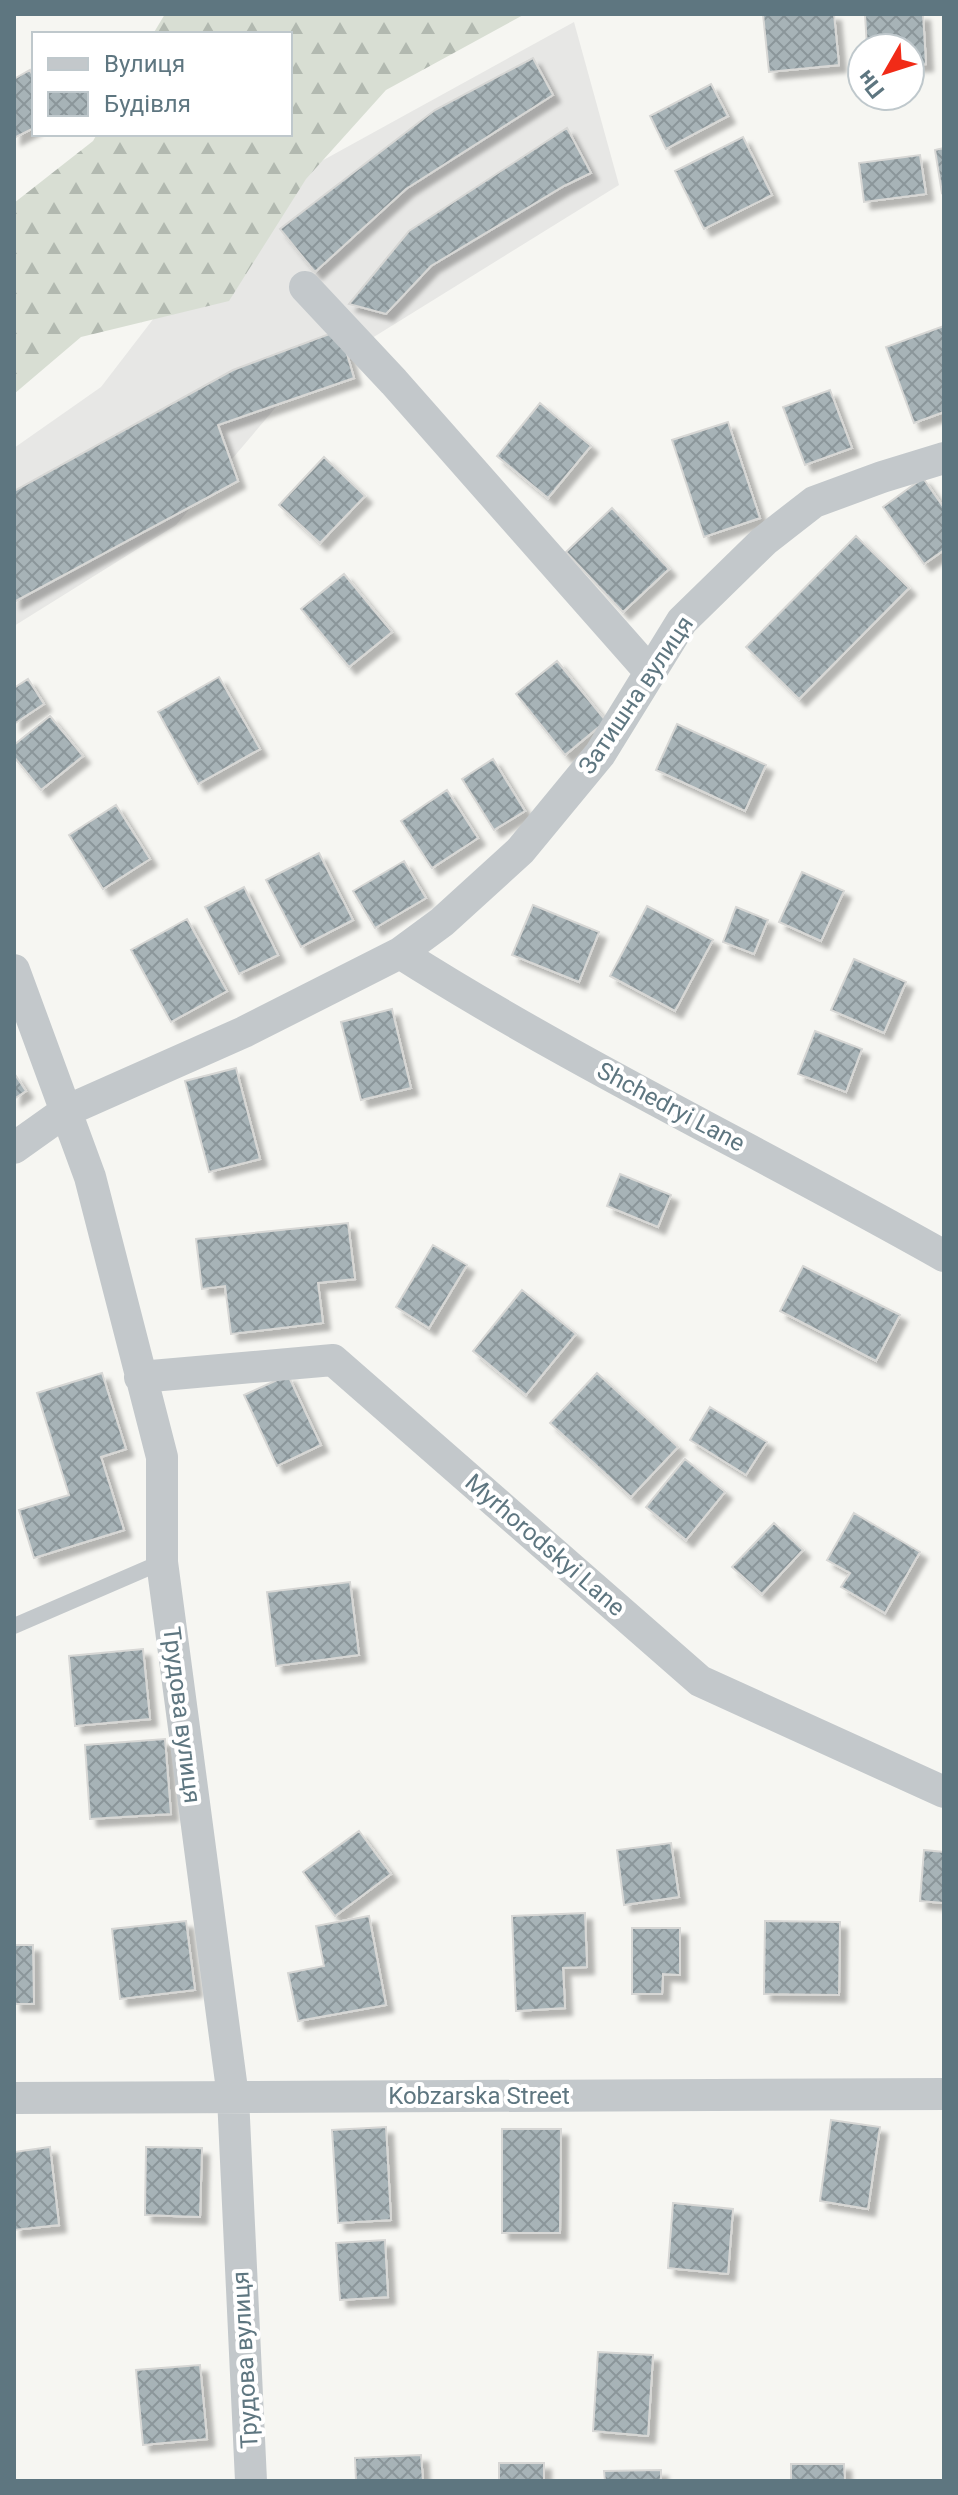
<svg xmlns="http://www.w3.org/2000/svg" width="958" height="2495" viewBox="0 0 958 2495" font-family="Roboto,sans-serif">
  <defs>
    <pattern id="forest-firs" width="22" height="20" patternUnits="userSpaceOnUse" patternTransform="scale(2)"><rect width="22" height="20" fill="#d8ded3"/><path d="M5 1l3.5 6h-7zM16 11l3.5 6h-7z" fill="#b2b9b0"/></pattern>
    <pattern id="building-cross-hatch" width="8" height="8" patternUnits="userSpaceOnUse" patternTransform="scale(2)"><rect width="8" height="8" fill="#a7b3b7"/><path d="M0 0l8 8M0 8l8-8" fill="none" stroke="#8b969a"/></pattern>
    <filter id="shadow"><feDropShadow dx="7" dy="7" stdDeviation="2" flood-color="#0004"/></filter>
  </defs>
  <rect width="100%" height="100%" fill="#f6f6f2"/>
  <path fill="#e7e7e5" d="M574,22l45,163 -326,202 -117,138 -162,101v-178l87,-61 139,-181z"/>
  <path fill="url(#forest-firs)" d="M165,14h360l-139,76 -80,89 -77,122 -148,36 -67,57v-191l79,-62 4,-7h193v-100h-137z"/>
  <path fill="url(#building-cross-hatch)" stroke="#d7d7d5" stroke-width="2" filter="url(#shadow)" d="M763,14h71l5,51 -70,7z
    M865,14h58l3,50 -16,1v-17h-43z
    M533,58l20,37 -147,94 -91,83 -35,-43 155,-119z
    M30,70l4,8v50l-20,10v-59z
    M711,84l17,32 -62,33 -16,-33z
    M567,128l24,45 -27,13 -133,80 -45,48 -37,-10 60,-73z
    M743,137l29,58 -68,34 -29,-58z
    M944,148v44l-2,1 -7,-43z
    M920,155l6,39 -62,8 -5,-39z
    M944,326v86l-30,11 -28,-76z
    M340,330l14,48 -136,47 20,56 -224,121v-111l219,-121z
    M830,390l22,58 -47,17 -22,-58z
    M540,403l51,43 -43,52 -51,-42z
    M728,422l32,96 -56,19 -32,-97z
    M324,457l41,39 -45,47 -41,-38z
    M923,478l21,30v42l-20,14 -41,-57z
    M612,508l57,61 -46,43 -57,-60z
    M856,536l53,52 -110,111 -53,-52z
    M344,574l48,58 -43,35 -48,-58z
    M557,661l49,60 -41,34 -49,-61z
    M219,677l41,72 -62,35 -40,-72z
    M28,679l16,25 -30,20v-36z
    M50,716l33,40 -42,34 -27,-33v-12z
    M677,724l89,41 -21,46 -89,-41z
    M493,759l32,52 -31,19 -32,-51z
    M447,790l31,48 -46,30 -31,-47z
    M116,805l34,54 -47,30 -34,-54z
    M319,853l34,67 -52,27 -35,-67z
    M404,861l22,37 -51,30 -22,-37z
    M802,872l42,19 -23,50 -42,-19z
    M244,887l34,68 -39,19 -34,-67z
    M533,905l66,27 -20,50 -67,-27z
    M647,906l66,34 -38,71 -65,-35z
    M736,907l32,13 -14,34 -31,-12z
    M187,919l40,72 -56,31 -40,-72z
    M854,959l52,23 -22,51 -53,-23z
    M392,1009l19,79 -50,12 -20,-78z
    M815,1031l47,18 -16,43 -48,-18z
    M236,1068l24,91 -51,13 -24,-91z
    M14,1073l12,18 -12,8z
    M620,1174l51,21 -13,32 -51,-21z
    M348,1223l7,56 -37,4 5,40 -92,11 -6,-48 -23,3 -6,-50z
    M433,1245l34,20 -38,63 -33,-21z
    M803,1266l97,49 -24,46 -96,-50z
    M522,1290l54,44 -50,61 -53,-44z
    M102,1373l24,76 -25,8 23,73 -90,28 -15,-48 50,-15 -32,-102z
    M597,1373l81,74 -47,50 -81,-74z
    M288,1375l33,70 -44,21 -33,-71z
    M710,1407l57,35 -21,33 -56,-35z
    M685,1459l40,33 -39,48 -40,-33z
    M854,1513l66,39 -35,61 -44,-26 9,-14 -23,-13z
    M774,1523l29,27 -41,44 -30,-27z
    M350,1582l9,73 -83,11 -9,-74z
    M143,1649l7,70 -75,7 -6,-70z
    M165,1739l6,75 -81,5 -5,-74z
    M359,1831l32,43 -56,42 -32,-44z
    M671,1843l8,54 -55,8 -7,-55z
    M924,1850l20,2v51l-24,-2z
    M585,1913l2,54 -24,1 2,40 -49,3 -4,-95z
    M369,1916l17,89 -88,16 -10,-48 36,-7 -8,-40z
    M186,1921l9,69 -75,9 -8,-70z
    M765,1921l75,1 -1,73 -75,-1z
    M632,1928h48v47l-17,-1 -1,20h-30z
    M14,1945h19l1,59h-20z
    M831,2120l49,7 -12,82 -48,-8z
    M386,2127l5,93 -53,3 -6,-93z
    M502,2129h59l-1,104h-58z
    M50,2147l9,78 -45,5v-78z
    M146,2147l56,1 -2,69 -55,-2z
    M673,2203l60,6 -5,65 -60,-6z
    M385,2240l3,57 -48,3 -4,-57z
    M598,2352l55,3 -5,81 -55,-5z
    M200,2365l7,74 -64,6 -7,-75z
    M421,2455l2,26h-67l-1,-23z
    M499,2463h45v18h-45z
    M791,2464h53l1,17h-54z
    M661,2470v11h-56l-1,-10z"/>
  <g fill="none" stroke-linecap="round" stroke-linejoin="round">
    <path stroke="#c3c8cb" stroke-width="16" d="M14,1626l148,-64"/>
    <path stroke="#c3c8cb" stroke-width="32" d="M305,287l89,95 256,290
      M400,953c175,111 364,201 544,303
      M14,970l76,207 72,280v105l71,535 18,384
      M14,1148l52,-37 178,-79 156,-79 42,-31 78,-71 80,-97 82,-133 82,-80 50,-39 68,-25 62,-19
      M140,1377l193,-17 367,321 244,111
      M14,2098l930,-4"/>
  </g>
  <g text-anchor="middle" stroke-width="8" stroke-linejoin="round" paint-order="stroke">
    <g font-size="24" fill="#5e7680" stroke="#fff">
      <text transform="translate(636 695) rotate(-56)" y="8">Затишна вулиця</text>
      <text transform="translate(671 1107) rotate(28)" y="8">Shchedryi Lane</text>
      <text transform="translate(545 1545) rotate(41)" y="8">Myrhorodskyi Lane</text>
      <text transform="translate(182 1715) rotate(83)" y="8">Трудова вулиця</text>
      <text x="479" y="2104">Kobzarska Street</text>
      <text transform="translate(245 2360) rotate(-93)" y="8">Трудова вулиця</text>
    </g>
  </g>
  <rect width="958" height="2495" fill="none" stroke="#5e7680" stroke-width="32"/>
  <rect x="32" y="32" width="260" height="104" fill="#ffffff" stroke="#bfc8cc" stroke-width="2"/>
  <rect x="48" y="58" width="40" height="12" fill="#c3c8cb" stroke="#bfc8cc" stroke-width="2"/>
  <text x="104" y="72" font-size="24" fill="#5e7680">Вулиця</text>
  <rect x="48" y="92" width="40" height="24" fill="url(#building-cross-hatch)" stroke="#bfc8cc" stroke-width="2"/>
  <text x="104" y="112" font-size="24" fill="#5e7680">Будівля</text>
  <g transform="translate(886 72) rotate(231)"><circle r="38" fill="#ffffff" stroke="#bfc8cc" stroke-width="2"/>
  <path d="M0-6L14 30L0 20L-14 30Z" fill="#f12b17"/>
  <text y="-12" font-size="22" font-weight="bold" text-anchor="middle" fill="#5e7680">Пн</text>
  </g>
</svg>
